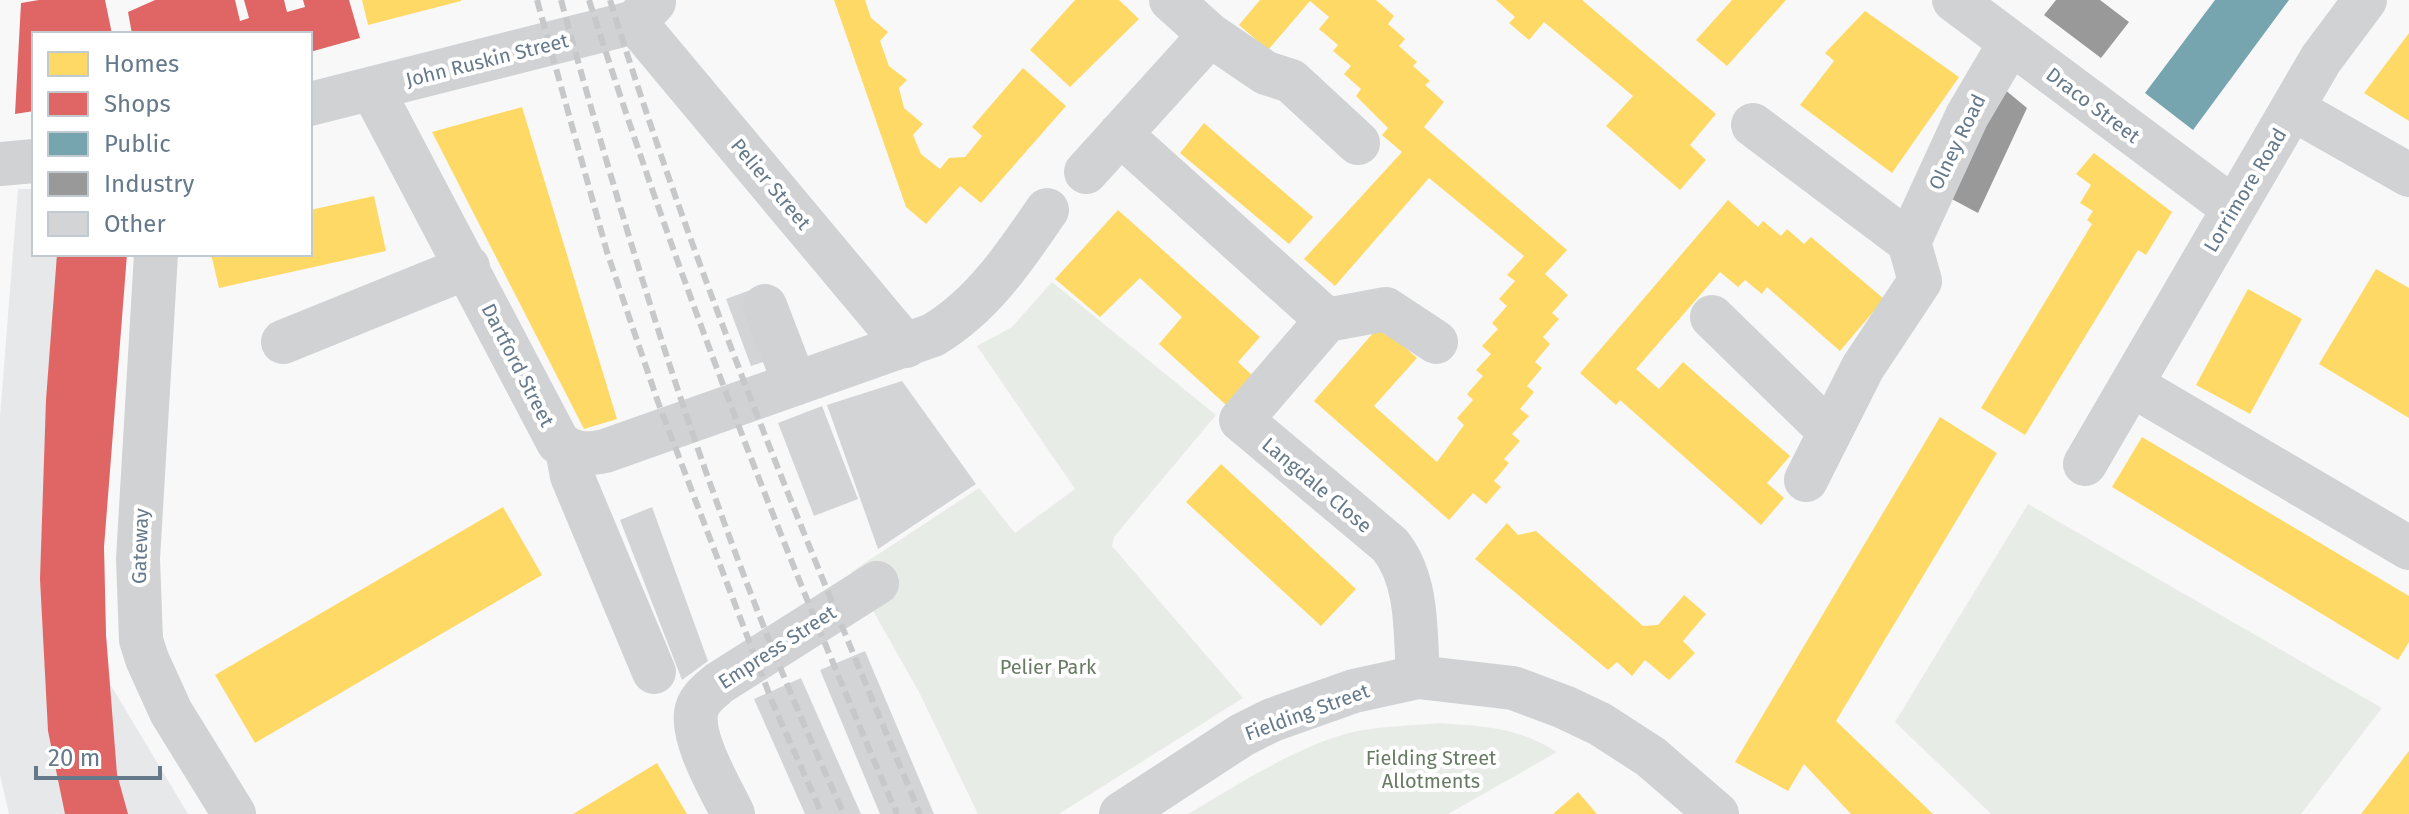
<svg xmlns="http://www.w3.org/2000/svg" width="2409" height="814" viewBox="0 0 2409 814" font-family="'Fira Sans',sans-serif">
  <rect width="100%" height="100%" fill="#f8f8f8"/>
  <path fill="#e7e8e9" d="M18,189h16v65h93l-23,293 2,88 4,49 78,130h-179l-9,-39v-358z"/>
  <path fill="#e8ece6" d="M1052,282l164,133 -102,122 -2,9 131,152 -184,116h-81l-59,-122 -68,-120 128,-84 36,45 60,-44 -98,-143 35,-19z
    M2028,504l354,204 -81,106h-310l-96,-92z
    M1439,723c48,4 75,3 118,29l-109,62h-260c47,-28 111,-69 165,-82 27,-6 58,-6 86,-9z"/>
  <path fill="#ffd966" d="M362,0h99v1l-93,24z
    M834,0h31l6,18 17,14 -8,9 9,25 18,14 -8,8 5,20 19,16 -10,11 8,19 19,15 9,-11 16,-1 17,-21 -10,-9 51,-59 43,38 -85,97 -21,-17 -34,38 -20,-17z
    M1075,0h44l20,19 -69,68 -40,-37z
    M1260,0h116l18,16 -6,8 17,15 -6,7 18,16 -4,4 17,15 -5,4 19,17 -20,25 143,123 -22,24 23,21 -16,18 7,6 -16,18 7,7 -15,18 7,6 -15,18 7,6 -14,17 9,7 -17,18 8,7 -16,18 5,4 -15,18 7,6 -15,17 -13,-11 -24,27 -135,-119 66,-76 37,33 -43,48 63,56 27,-37 -7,-7 16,-18 -6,-6 16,-18 -7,-6 15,-16 -9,-8 16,-17 -6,-6 15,-17 -8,-7 16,-18 -8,-6 17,-19 -95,-78 -94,108 -31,-27 98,-107 -20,-17 6,-7 -32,-32 5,-7 -17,-15 7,-8 -18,-15 5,-6 -19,-16 10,-12 -19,-16 -42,49 -29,-25z
    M1496,0h86l134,114 -26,31 16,15 -26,30 -74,-64 27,-30 -89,-74 -15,18 -20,-17 6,-6z
    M1732,0h54l-59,66 -31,-26z
    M1865,11l94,66 -67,96 -92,-68 34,-44 -9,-8z
    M2409,33v88l-45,-28z
    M522,107l95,312 -33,10 -152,-297z
    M1204,123l109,94 -24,27 -109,-91z
    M2094,153l78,59 -26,43 -8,-5 -113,185 -44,-27 111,-184 -5,-4 6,-9 -13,-8 11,-18 -15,-11z
    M374,196l12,55 -167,37 -8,-34h99v-44z
    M1728,200l30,27 5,-6 18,15 6,-7 17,15 7,-7 73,62 -44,52 -73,-64 -5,7 -17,-14 -7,7 -18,-15 -84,97 23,20 24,-27 107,94 -23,27 17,15 -23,27 -141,-125 -4,5 -36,-32z
    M1118,210l142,127 -22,25 17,16 -29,27 -67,-61 23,-27 -42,-39 -40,39 -45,-38z
    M2376,269l33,19v130l-90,-54z
    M2248,289l54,30 -52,95 -54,-29z
    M1940,417l57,36 -161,268 97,93h-82l-47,-50 -16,27 -53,-29z
    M2142,437l267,159v46l-11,18 -286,-173z
    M1221,464l135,125 -35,37 -135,-124z
    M503,507l39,68 -287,168 -40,-68z
    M1507,523l11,12 18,-4 107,95 15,-1 26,-30 22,19 -23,27 12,12 -26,27 -24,-20 -13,16 -15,-14 -9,8 -133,-111z
    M2409,751v63h-48z
    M657,763l30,51h-114z
    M1578,792l19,22h-44z"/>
  <path fill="#e06666" d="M39,0h66l7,34h-78v77l-19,3 6,-111z
    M155,0h80l5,21 9,-3 -5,-18h40l3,12 18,-5 -2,-7h46l11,38 -50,14v-18h-178l-4,-22z
    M57,254h70l-23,293 2,88 11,139 11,40h-63l-17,-83 -8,-152 6,-179z"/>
  <path fill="#76a5af" d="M2215,0h74l-96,130 -48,-37z"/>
  <path fill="#999" d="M2056,0h44l29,22 -28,36 -57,-43z
    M1998,84l29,24 -49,105 -30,-16z"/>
  <path fill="#d3d4d6" d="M753,289l25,68 -27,9 -25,-67z
    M902,381l74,103 -98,65 -51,-144z
    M822,406l36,93 -44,17 -36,-93z
    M652,507l56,154 -26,19 -62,-160z
    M865,651l69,163h-54l-60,-144z
    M801,678l60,136h-56l-51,-115z"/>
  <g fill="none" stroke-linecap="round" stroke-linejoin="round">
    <path stroke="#d0d2d3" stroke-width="44" d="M1954,0l279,208
      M635,22l271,324
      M1210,35l56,38 25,8 67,62
      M372,89l186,353c15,13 28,13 47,9l328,-116c49,-29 82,-78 114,-125
      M310,104l325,-82 19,-20
      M2293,109l116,66
      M1753,125l156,117 11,39 -57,86 -57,113
      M1120,134l207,186 -86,100 149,125c29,36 25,88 28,132
      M0,164l34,-3
      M1086,172l124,-137 -39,-35
      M1909,242l58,-126 43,-73
      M156,254l-18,305 3,81 6,19 24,53 63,102
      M765,306l30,78
      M1712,317l117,114
      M1327,320l59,-11 50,33
      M283,342l185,-75
      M2132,385l277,163
      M567,450l5,26 82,196
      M2085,464l236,-405 44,-59
      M733,814c-12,-25 -41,-73 -37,-101 2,-14 13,-21 23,-30l158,-100
      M1121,814l121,-79 30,-15 82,-29 64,-14 95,11 51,19 36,17 51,33 66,57"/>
    <path stroke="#c7c8c9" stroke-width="6" stroke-dasharray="12 6" stroke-linecap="butt" d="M537,0l70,252 51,150 115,302 49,110
      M561,0c76,277 162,553 283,814
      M589,0c88,276 193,548 308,814
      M610,0c86,277 198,546 310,814"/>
  </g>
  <g text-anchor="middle" stroke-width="8" stroke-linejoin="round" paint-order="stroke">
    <g font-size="20" fill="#65798b" stroke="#fff">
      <text transform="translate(487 60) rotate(-14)" y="7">John Ruskin Street</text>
      <text transform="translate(2093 105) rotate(37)" y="7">Draco Street</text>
      <text transform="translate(1957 142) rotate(-64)" y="7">Olney Road</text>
      <text transform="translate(771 184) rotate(50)" y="7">Pelier Street</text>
      <text transform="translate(2245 190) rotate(-59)" y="7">Lorrimore Road</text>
      <text transform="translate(518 365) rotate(63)" y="7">Dartford Street</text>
      <text transform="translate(1317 485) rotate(40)" y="7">Langdale Close</text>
      <text transform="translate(140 546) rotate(-88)" y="7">Gateway</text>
      <text transform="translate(777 647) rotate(-33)" y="7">Empress Street</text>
      <text transform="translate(1307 712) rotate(-20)" y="7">Fielding Street</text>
    </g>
    <g font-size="20" fill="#667b61" stroke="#fff">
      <text x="1048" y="674">Pelier Park</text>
      <text x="1431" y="765">Fielding Street<tspan x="1431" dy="23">Allotments</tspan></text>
    </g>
  </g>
  <rect x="32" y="32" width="280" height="224" fill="#ffffff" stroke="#c1c9d1" stroke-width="2"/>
  <rect x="48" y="52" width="40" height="24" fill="#ffd966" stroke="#c1c9d1" stroke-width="2"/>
  <text x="104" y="72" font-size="24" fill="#65798b">Homes</text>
  <rect x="48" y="92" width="40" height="24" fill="#e06666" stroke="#c1c9d1" stroke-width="2"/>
  <text x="104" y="112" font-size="24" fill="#65798b">Shops</text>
  <rect x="48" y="132" width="40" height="24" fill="#76a5af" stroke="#c1c9d1" stroke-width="2"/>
  <text x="104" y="152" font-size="24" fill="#65798b">Public</text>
  <rect x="48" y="172" width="40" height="24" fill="#999999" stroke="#c1c9d1" stroke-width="2"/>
  <text x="104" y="192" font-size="24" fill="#65798b">Industry</text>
  <rect x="48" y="212" width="40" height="24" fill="#d3d4d6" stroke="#c1c9d1" stroke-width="2"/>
  <text x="104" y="232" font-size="24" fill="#65798b">Other</text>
  <path d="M36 766v12h124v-12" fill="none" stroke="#65798b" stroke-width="4"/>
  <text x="48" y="766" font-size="24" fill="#65798b" stroke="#ffffff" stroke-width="6" paint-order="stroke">20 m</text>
</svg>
